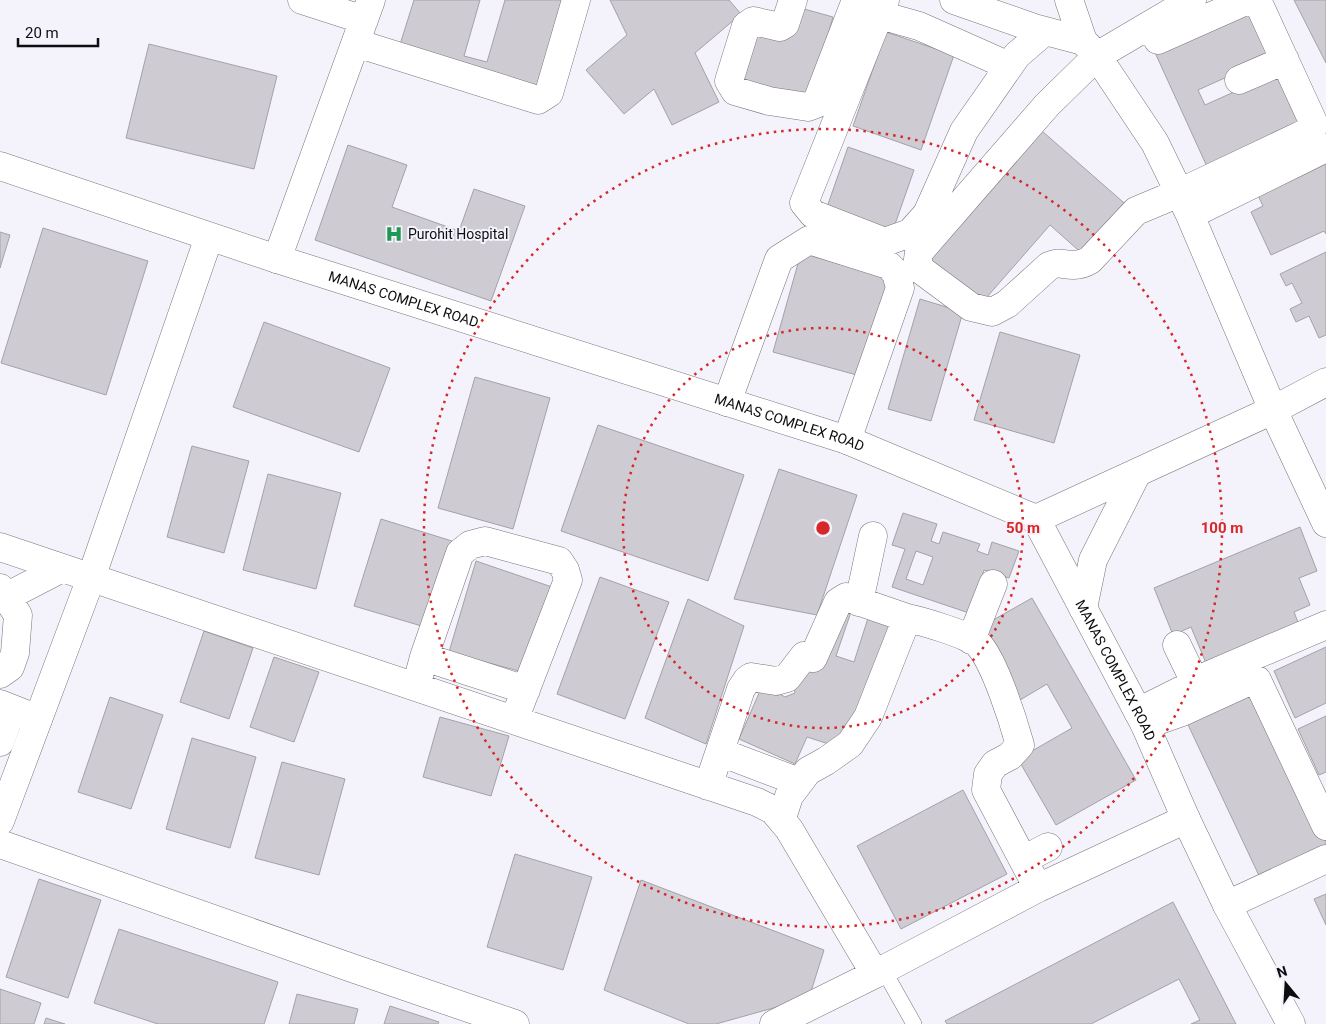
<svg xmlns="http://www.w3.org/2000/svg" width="1326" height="1024" viewBox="0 0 1326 1024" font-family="Roboto,sans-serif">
  <rect width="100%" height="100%" fill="#f4f2fa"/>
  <path fill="#cecbd3" stroke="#a4a1a9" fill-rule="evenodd" d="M414,0h66l-16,56 23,6 18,-62h64l-30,96 -142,-42z
    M610,0h119l12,14 -46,39 24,49 -47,23 -18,-36 -30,25 -38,-44 41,-35z
    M1254,0l24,54 -80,36 7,15 80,-36 26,56 -102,46 -57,-125z
    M1294,0h32v63z
    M797,7l36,10 -23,81 -69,-19 15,-53z
    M886,32l68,23 -33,95 -68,-24z
    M149,44l128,32 -23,93 -128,-31z
    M1042,131l89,78 -44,49 -37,-33 -70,80 -52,-45z
    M348,145l59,20 -15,42 67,24 15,-42 51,17 -34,95 -176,-61z
    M848,147l66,23 -21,60 -66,-23z
    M1326,156v78l-2,-3 -53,24 -20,-43 12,-6 -8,-17z
    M43,228l105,33 -42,134 -105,-32z
    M0,232l10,3 -10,33z
    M1326,252v83l-7,3 -10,-22 -13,6 -6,-13 12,-6 -10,-20 -6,3 -6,-12z
    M801,253l92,26 -29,98 -91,-25z
    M920,299l43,13 -32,109 -43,-12z
    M264,322l126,46 -31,84 -126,-45z
    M1000,332l80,23 -26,88 -80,-23z
    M475,377l75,21 -37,131 -75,-21z
    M598,425l146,50 -36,106 -147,-50z
    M192,446l57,15 -25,92 -57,-16z
    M779,469l78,26 -40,120 -83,-16z
    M268,474l73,19 -25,96 -73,-19z
    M903,513l34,11 -6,17 8,3 4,-12 37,12 -3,7 11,4 4,-13 27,9 -10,27 -25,-8 -15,43 -77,-26 13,-38 -13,-4zM916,551l17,6 -10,28 -17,-6z
    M381,519l71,22 -27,86 -71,-21z
    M1300,527l17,44 -18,7 11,27 -16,7 5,13 -93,38 -15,-36 -18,8 -19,-47z
    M476,561l76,26 -26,86 -77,-21z
    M600,577l69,25 -44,117 -68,-25z
    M1032,598l104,182 -80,45 -38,-66 54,-31 -25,-44 -27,16 -41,-72z
    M688,599l56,27 -38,118 -61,-26z
    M840,606l12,3 -16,47 18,6 15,-47 30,10 -27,78 -31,45 -34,-11 -12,27 -56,-25 24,-55 22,13 10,-4 -2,-11 9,-20 18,8z
    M204,631l49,17 -24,71 -49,-17z
    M1326,647v56l-31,15 -21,-47z
    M274,657l45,15 -25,70 -44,-15z
    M1255,681l71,153v19l-64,29 -79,-168z
    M110,697l53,18 -32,94 -53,-17z
    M1326,716v56l-7,3 -21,-46z
    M440,717l69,19 -18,60 -68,-19z
    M192,738l64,19 -26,91 -64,-19z
    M282,762l63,17 -26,96 -64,-17z
    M963,790l44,84 -106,55 -44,-83z
    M515,854l77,23 -29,93 -76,-23z
    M39,879l62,21 -33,98 -62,-21z
    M641,880l183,70 -15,48 -93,26h-27l-85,-34z
    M1326,894v31l-12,-26z
    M1173,902l63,122h-45l9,-4 -21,-41 -88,45h-144l-2,-3z
    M119,929l159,53 -14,42h-106l-64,-21z
    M0,989l41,14 -7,21h-34z
    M297,994l61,15 -4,15h-65z
    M390,1006l49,16 -1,2h-54z
    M46,1018l19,6h-21z"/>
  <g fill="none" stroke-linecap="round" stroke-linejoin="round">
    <g stroke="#78757c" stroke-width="16">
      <path id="service" d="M883,969l31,55"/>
    </g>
    <g stroke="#78757c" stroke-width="29">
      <path id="minor" d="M302,0l62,20
        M793,0l-8,24 -5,3 -27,-6 -7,5 -17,55 6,10 34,10 39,6 8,-3 40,-104
        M885,0l-81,203 9,11 72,28 25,-9 17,-19 37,-83 53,-76 28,-24
        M954,0l80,28 49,13 14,15 58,87 35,72 83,195 53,113
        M1069,0l14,41
        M1192,0l-95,56 -50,49 -128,147 -2,15 54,40 21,5 15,-8 42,-38c11,-5 13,-1 25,-1 6,0 11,-2 16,-5l46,-49 43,-18 133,-63 2,-6 -57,-124
        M880,15l39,11 90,40
        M1158,40l90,-40
        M356,43l182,57 11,-7 27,-93
        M1239,80l46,-20
        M1190,215l136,-67
        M277,259l94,-259
        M727,402l52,-143 30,-19 79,25 8,8 4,15 -53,152
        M0,547l757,255 16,8 16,19 86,145
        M0,588l18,27 -3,38 -5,14 -10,7
        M6,597l56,-29
        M859,602l14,-66
        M971,640l22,-56
        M1177,645l14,29 11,4 124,-53
        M424,657l102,33
        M416,687l8,-30 36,-104 10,-8 15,-4 74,20 6,9 3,10 -54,140
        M0,704l38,15
        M1138,712l44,-22
        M1145,725l37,-13 72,-33 3,1 69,146
        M0,742l12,-33
        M720,752l79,30
        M708,786l33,-97 6,-9 4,-3 25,4 11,-3 17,-22 9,2 25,-56 8,-5 61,21
        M782,818l7,-22 19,-25 18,-10 24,-17 18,-27 39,-99c14,3 64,17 72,27 16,18 34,75 41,100l-10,11 -15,8 -7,10 -2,16 52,98
        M0,844l352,124 163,56
        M1023,860l25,-13
        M1227,905l99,-46
        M774,1024l101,-50 163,-86 148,-69"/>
    </g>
    <g stroke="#78757c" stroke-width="29">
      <g id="tertiary">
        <path id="s1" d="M0,166l277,93 570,181 189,79 109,206 41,94 41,86 64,119"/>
        <path d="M1036,519l237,-109 53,-28"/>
        <path d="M1083,608l10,-48 44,-87"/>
        <path d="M0,821l91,-243 118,-341"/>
      </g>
    </g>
    <use href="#service" stroke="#fff" stroke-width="15"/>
    <use href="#minor" stroke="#fff" stroke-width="28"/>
    <use href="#tertiary" stroke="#fff" stroke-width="28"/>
  </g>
  <g fill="none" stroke="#d62828" stroke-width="2.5" stroke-dasharray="2.5 5">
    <circle cx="823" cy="528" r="200"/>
    <circle cx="823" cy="528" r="399"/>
  </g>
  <defs>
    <g id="hospital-bare" transform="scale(1.35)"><path d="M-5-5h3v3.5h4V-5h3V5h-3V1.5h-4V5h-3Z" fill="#1f9854" stroke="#f4f2fa" stroke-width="2.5" paint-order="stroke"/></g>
  </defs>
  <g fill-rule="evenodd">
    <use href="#hospital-bare" x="394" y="234"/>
  </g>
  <g text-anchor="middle" stroke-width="4" stroke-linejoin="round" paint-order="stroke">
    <g font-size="14" fill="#0d0d0f" stroke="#f4f2fa" text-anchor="start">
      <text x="408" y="239">Purohit Hospital</text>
    </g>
    <g font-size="14" fill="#0d0d0f" stroke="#f4f2fa">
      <text dy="5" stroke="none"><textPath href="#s1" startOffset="425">MANAS COMPLEX ROAD</textPath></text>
      <text dy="5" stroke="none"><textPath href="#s1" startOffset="830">MANAS COMPLEX ROAD</textPath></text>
      <text dy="5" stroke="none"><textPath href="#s1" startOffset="1266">MANAS COMPLEX ROAD</textPath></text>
    </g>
  </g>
  <circle cx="823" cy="528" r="8" fill="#d62828" stroke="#f4f2fa" stroke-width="2.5"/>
  <g font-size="15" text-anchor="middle" font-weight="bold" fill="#d62828" stroke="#f4f2fa" stroke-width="4" stroke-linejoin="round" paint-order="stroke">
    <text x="1023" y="533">50 m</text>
    <text x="1222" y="533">100 m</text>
  </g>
  <g transform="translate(1286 984) rotate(342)" stroke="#f4f2fa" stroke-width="4" paint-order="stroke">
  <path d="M0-4L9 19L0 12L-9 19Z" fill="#0d0d0f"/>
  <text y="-8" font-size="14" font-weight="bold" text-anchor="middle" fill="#0d0d0f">N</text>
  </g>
  <path d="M18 38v8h80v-8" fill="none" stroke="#0d0d0f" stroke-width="2.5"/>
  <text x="25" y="38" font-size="15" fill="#0d0d0f" stroke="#f4f2fa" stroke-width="4" paint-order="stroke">20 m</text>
</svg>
